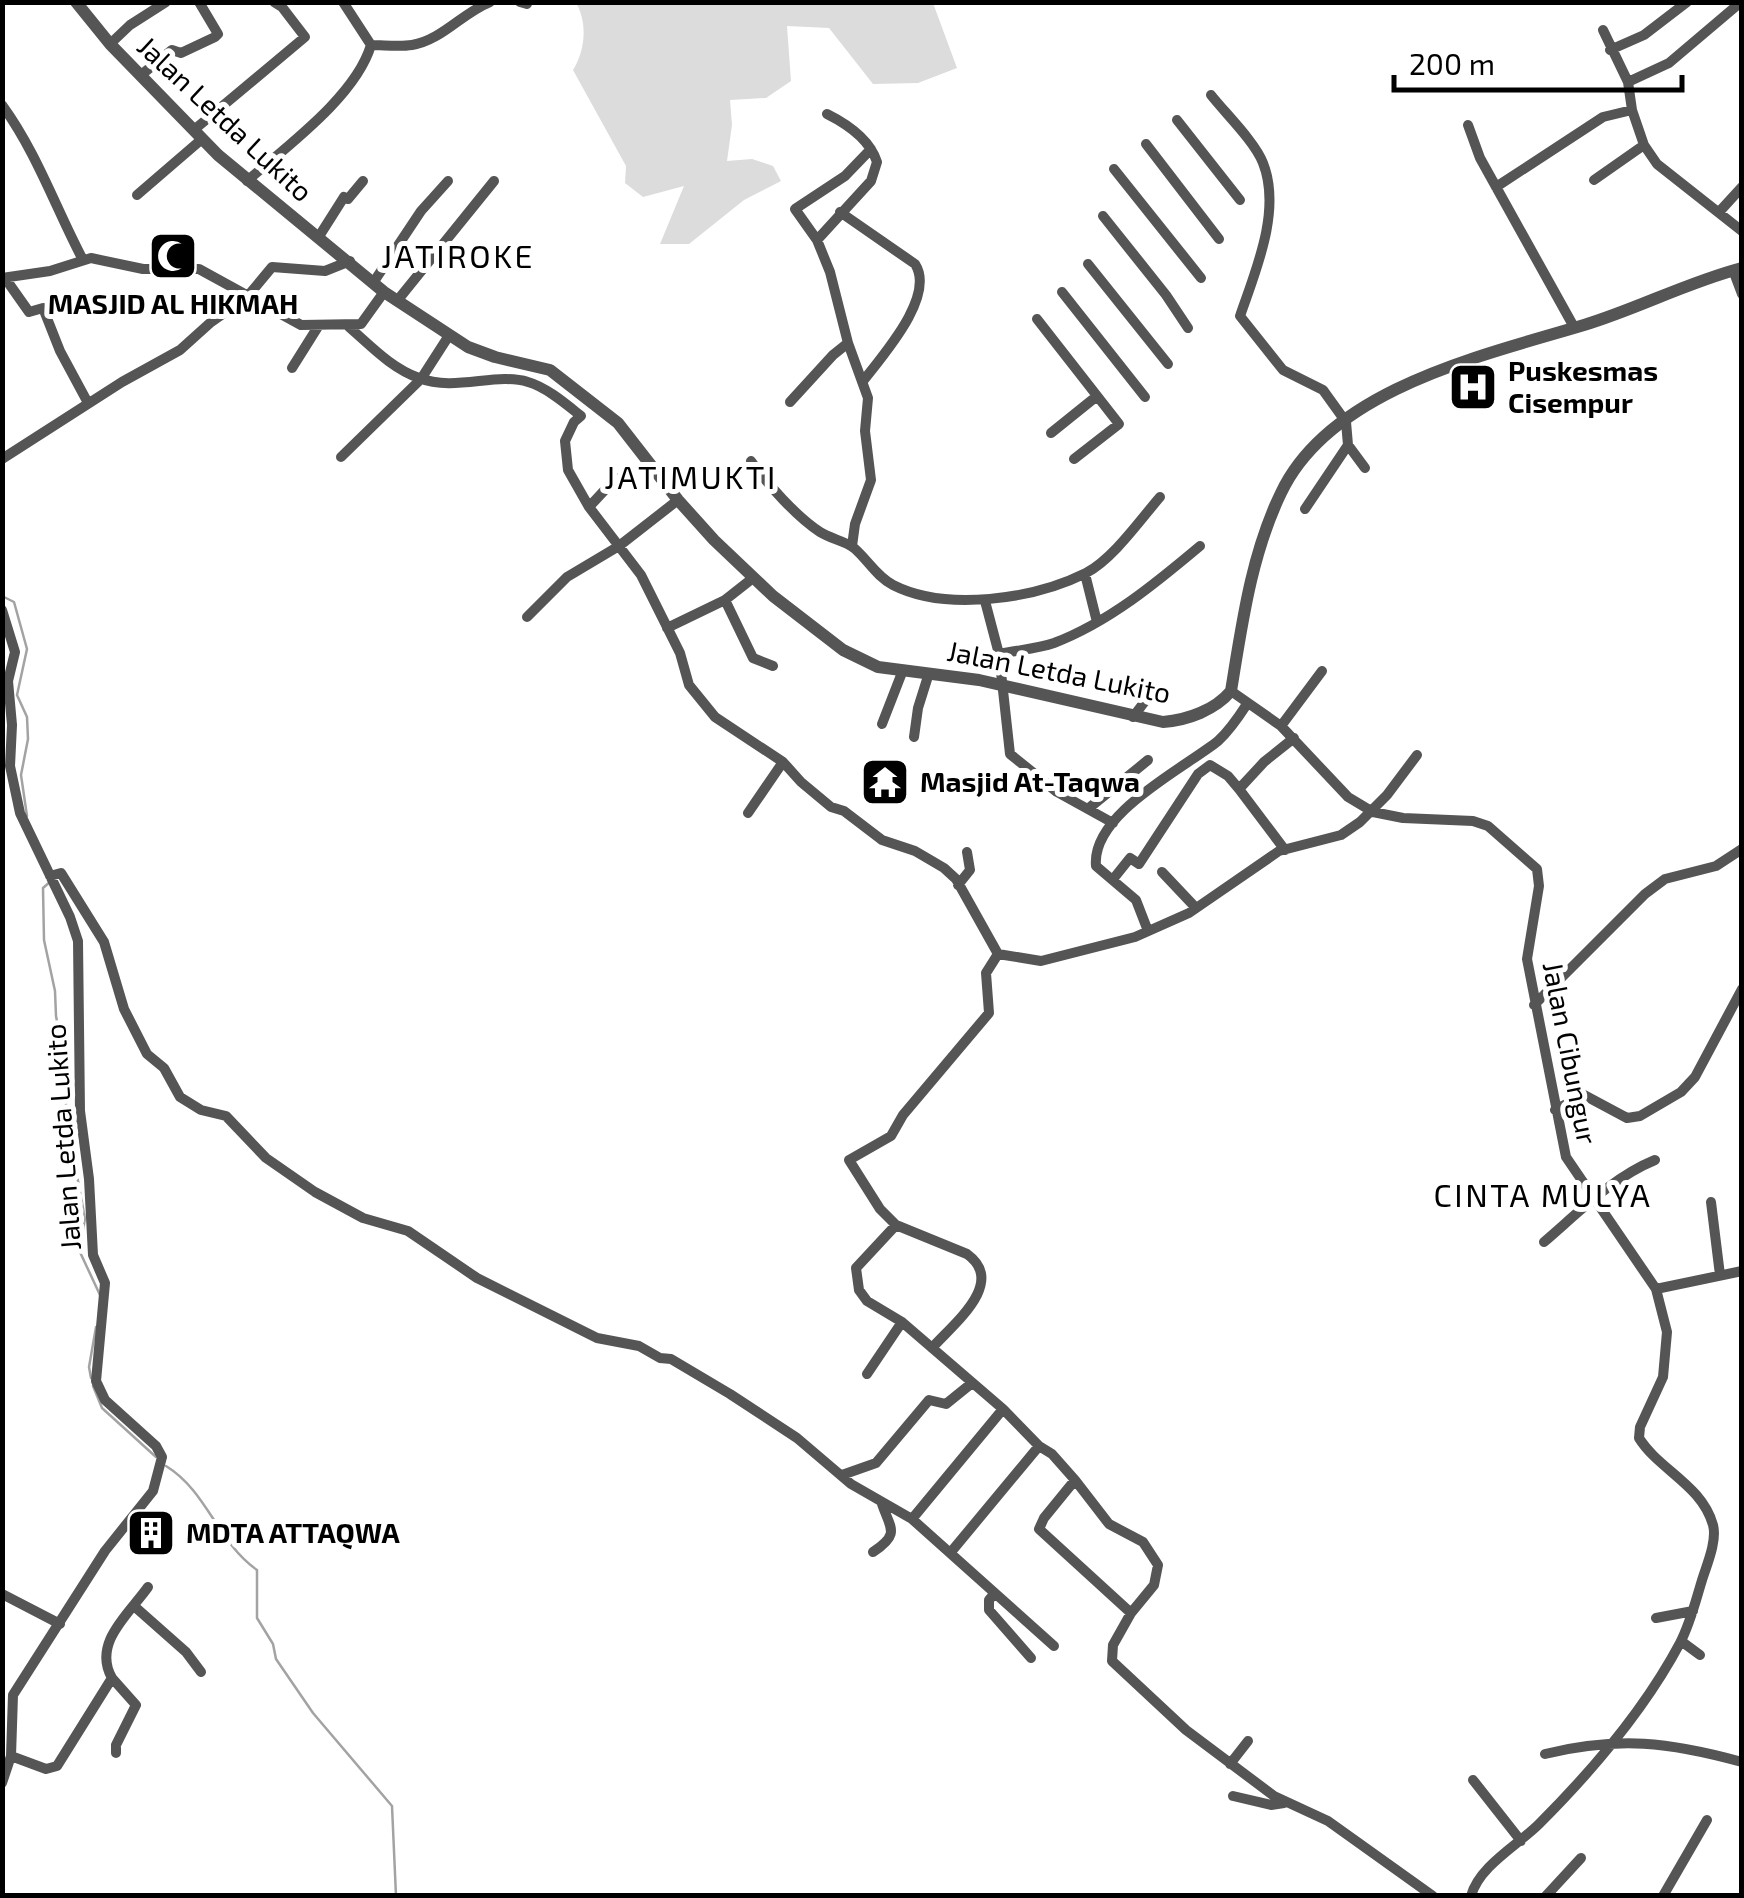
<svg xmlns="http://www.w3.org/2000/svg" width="1744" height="1898" viewBox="0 0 1744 1898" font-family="'Exo 2',sans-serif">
  <rect width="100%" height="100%" fill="#fff"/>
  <path fill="#dcdcdc" d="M576,3h357l24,65 -39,15 -45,1 -44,-56 -42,-2 4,55 -25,17 -36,2 2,25 -5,36 25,-2 21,7 8,15 -37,19 -55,44h-29l24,-58 -41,11 -18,-14 1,-17 -53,-96c12,-19 15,-47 3,-67z"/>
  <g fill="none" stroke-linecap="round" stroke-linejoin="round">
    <path stroke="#a3a3a3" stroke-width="2.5" d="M2,596l12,6 13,47 -10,46 10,22 1,22 -7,36 6,41
      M51,881l-8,7 1,52 11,51 1,25 10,54v46l19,103 -6,31 21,45
      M91,1378l-2,-11 7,-40
      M93,1386l9,22 54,49
      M166,1466c42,26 51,76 91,104v48l16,26 3,15 37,54 79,93 4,90"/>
    <path stroke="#555" stroke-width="10" d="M343,2l28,43
      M520,2l7,2
      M1603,30l25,52 4,28 12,35 13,19 85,67
      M110,44l20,-19 36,-23
      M1610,50l34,-15 43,-33
      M141,75l31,-25 9,3 34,-16 3,-3 -19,-32
      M1628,82l41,-19 72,-61
      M1211,95c15,19 44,47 52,68 19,48 -8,109 -23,153l43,54 40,20 23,32 2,23 17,23
      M2,105c35,48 54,104 81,155
      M1177,120l63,80
      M1468,125l12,33 94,169
      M195,129l110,-92 -23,-30 -8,-5
      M1146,144l73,95
      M1114,169l87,109
      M1594,180l50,-35
      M247,181c40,-35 109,-85 124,-136 13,0 28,2 41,0 30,-5 50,-32 78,-43
      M1496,187l107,-70 29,-7
      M137,195l65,-56
      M1720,211l22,-24
      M840,212l75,52c21,32 -32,91 -52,117
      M1103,216l63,79 22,33
      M318,238l26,-41 4,2 15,-18
      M817,240l54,-59 6,-19c-7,-22 -30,-38 -50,-48
      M1088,264l80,100
      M1733,270l9,24
      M2,278l48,-7 41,-13 52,11h56l102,56 60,-1 23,-32
      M5,278l24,34 14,-4 17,43 28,52
      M373,283l48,-72 27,-30
      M1062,292l83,105
      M397,301l97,-120
      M1037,319l82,105 -45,35
      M349,327c22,19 42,41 70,51 36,14 77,-6 109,4 18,5 38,22 53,34l-7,6 -9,19 3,29 21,37 52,68 39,78 9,32 26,32 68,45 18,20 30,25 13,4 38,29 33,11 29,17 12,11 42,75 43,7 94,-24 54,-24 90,-62 62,-16 19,-13 27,-27 30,-40
      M292,368l27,-43
      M790,402l43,-47 15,-12
      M1051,433l46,-37
      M341,457l80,-78 27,-42
      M2,459l120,-77 58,-32 30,-27 37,-26 25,-30 53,4 25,-10
      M751,461c16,23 46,56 69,71 11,7 25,9 34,16 14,12 22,28 39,37 53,27 141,14 193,-12 27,-14 54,-53 74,-76
      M589,507l27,-29
      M1305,509l43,-64
      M852,546l3,-22 16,-44 -6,-49 3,-33 -20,-55 -18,-71 -13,-32 -22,-31 50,-33 26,-27
      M1085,574l12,48
      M725,600l28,58 20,8
      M985,601l14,53 11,100 47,38 56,31
      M2,610l13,42 -7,29 4,44 -2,41 10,47 50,104 8,24 2,170 9,68 4,76 12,28 -9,98 9,19 51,46 6,11 -9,34 -48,60 -92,144 -2,61 -9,27
      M527,617l40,-40 52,-31 59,-46
      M667,628l58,-28 28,-22
      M999,654c18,-4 38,-5 55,-11 55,-21 102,-60 146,-97
      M1231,691l50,35 67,71 25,15 30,6 70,3 15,5 49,43 2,17 -12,73 39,198 90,132 11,43 -4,45 -23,50 -1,11c20,32 63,47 74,87 4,15 -5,37 -10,52 -7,22 -12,45 -23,66 -35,66 -88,128 -141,181 -21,21 -60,42 -68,72
      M1133,717l22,-29
      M882,724l21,-54
      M1281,726l41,-55
      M914,737l4,-29 11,-35
      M1089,808l59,-48
      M748,813l35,-51
      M1285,850l-46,-61 25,-27 30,-24
      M1162,872l34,36
      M50,876l11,-3 43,69 20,67 23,45 17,14 16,29 21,13 25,6 40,42 49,34 48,26 45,13 69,47 120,60 42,8 21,12 11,1 59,35 67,44 54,46 61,35 142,127
      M1114,878l16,-20 9,6 59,-90 12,-9 18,11 11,13
      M958,885l12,-15 -3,-18
      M1148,931l-12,-31 -40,-34c-5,-52 87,-97 122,-125 12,-11 20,-23 29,-37
      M1534,1005l111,-111 20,-15 51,-13 26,-17
      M1555,1110l29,-15 43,23 13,-2 41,-24 14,-15 47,-88
      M1711,1202l9,73
      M896,1225l-40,43 3,22 8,11 35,21 101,87 36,37 13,8 23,26 -31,38 -5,11 92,84 -18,32 -1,16 74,69 88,66 54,25 105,75
      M1544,1242c34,-29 69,-65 111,-82
      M1656,1289l86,-18
      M932,1348c21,-24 75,-65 35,-94l-71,-29 -16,-16 -31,-49 42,-24 12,-21 86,-102 -3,-40 12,-19
      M867,1374l35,-52
      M842,1475l34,-12 53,-63 17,4 26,-21
      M1075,1480l34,44 34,18 15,23 -4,20 -23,28
      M912,1519l91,-110
      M873,1552c28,-18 17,-24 9,-48
      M951,1552l88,-106
      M2,1594l58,30
      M994,1594l-5,6v10l42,48
      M134,1606l52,46 15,20
      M1656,1618l37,-7
      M1681,1641l19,14
      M112,1678l24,27 -20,40v8
      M1545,1754c74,-18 124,-12 197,8
      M11,1756l35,13 11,-3 55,-88c-20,-35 17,-64 36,-91
      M1230,1764l18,-23
      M1473,1780l48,61
      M1233,1796l38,9 13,-2
      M1546,1896l35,-38
      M1663,1896l44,-76"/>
    <path stroke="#555" stroke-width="12" d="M76,2l34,42 108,111 166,137 84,55 27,10 55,13 68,53 60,77 36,40 59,56 70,54 35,17 101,13 184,42c25,-2 52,-12 68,-31 11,-67 20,-136 50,-198 49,-104 203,-138 303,-168 53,-16 104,-43 158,-57"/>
  </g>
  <defs>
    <g id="mosque-square" transform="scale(2.5)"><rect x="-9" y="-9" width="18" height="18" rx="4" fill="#000" stroke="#fff"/><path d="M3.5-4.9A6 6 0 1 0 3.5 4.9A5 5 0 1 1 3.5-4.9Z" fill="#fff"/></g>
    <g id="hospital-square" transform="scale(2.5)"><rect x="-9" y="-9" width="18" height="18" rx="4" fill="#000" stroke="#fff"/><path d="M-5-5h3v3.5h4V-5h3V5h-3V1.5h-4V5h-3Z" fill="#fff"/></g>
    <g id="temple-square" transform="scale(2.5)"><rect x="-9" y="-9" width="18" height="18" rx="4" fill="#000" stroke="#fff"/><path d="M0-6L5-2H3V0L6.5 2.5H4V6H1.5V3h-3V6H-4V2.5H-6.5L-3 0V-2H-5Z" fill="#fff"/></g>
    <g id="building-square" transform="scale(2.5)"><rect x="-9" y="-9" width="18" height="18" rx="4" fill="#000" stroke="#fff"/><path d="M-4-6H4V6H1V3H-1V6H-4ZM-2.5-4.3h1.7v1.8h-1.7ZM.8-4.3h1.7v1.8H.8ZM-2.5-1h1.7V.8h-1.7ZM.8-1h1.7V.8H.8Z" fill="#fff"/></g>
  </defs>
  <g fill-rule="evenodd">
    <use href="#mosque-square" x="173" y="256"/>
    <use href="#hospital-square" x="1473" y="387"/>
    <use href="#temple-square" x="885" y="782"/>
    <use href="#building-square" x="151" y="1533"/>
  </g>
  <g text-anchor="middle" stroke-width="10" stroke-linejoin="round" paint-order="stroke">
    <g font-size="28" fill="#000" stroke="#fff">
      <text transform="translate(225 119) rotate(43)" y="10">Jalan Letda Lukito</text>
      <text transform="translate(1059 672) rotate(11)" y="10">Jalan Letda Lukito</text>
      <text transform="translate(1570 1053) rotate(79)" y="10">Jalan Cibungur</text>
      <text transform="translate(63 1137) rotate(-94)" y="10">Jalan Letda Lukito</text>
    </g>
    <g font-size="28" font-weight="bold" fill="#000" stroke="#fff" text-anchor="start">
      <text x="173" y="314" text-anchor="middle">MASJID AL HIKMAH</text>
      <text x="1508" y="381">Puskesmas<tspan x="1508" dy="32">Cisempur</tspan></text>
      <text x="920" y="792">Masjid At-Taqwa</text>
      <text x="186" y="1543">MDTA ATTAQWA</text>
    </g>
    <g font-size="32" letter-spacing="2.5" fill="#000" stroke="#fff">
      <text x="458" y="268">JATIROKE</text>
      <text x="691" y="489">JATIMUKTI</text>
      <text x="1543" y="1207">CINTA MULYA</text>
    </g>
  </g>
  <rect width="1744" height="1898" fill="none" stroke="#000000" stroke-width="10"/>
  <path d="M1394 75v15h288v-15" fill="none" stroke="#000000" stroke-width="5"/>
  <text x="1409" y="75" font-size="30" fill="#000000" stroke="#ffffff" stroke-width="8" paint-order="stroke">200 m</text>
</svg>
